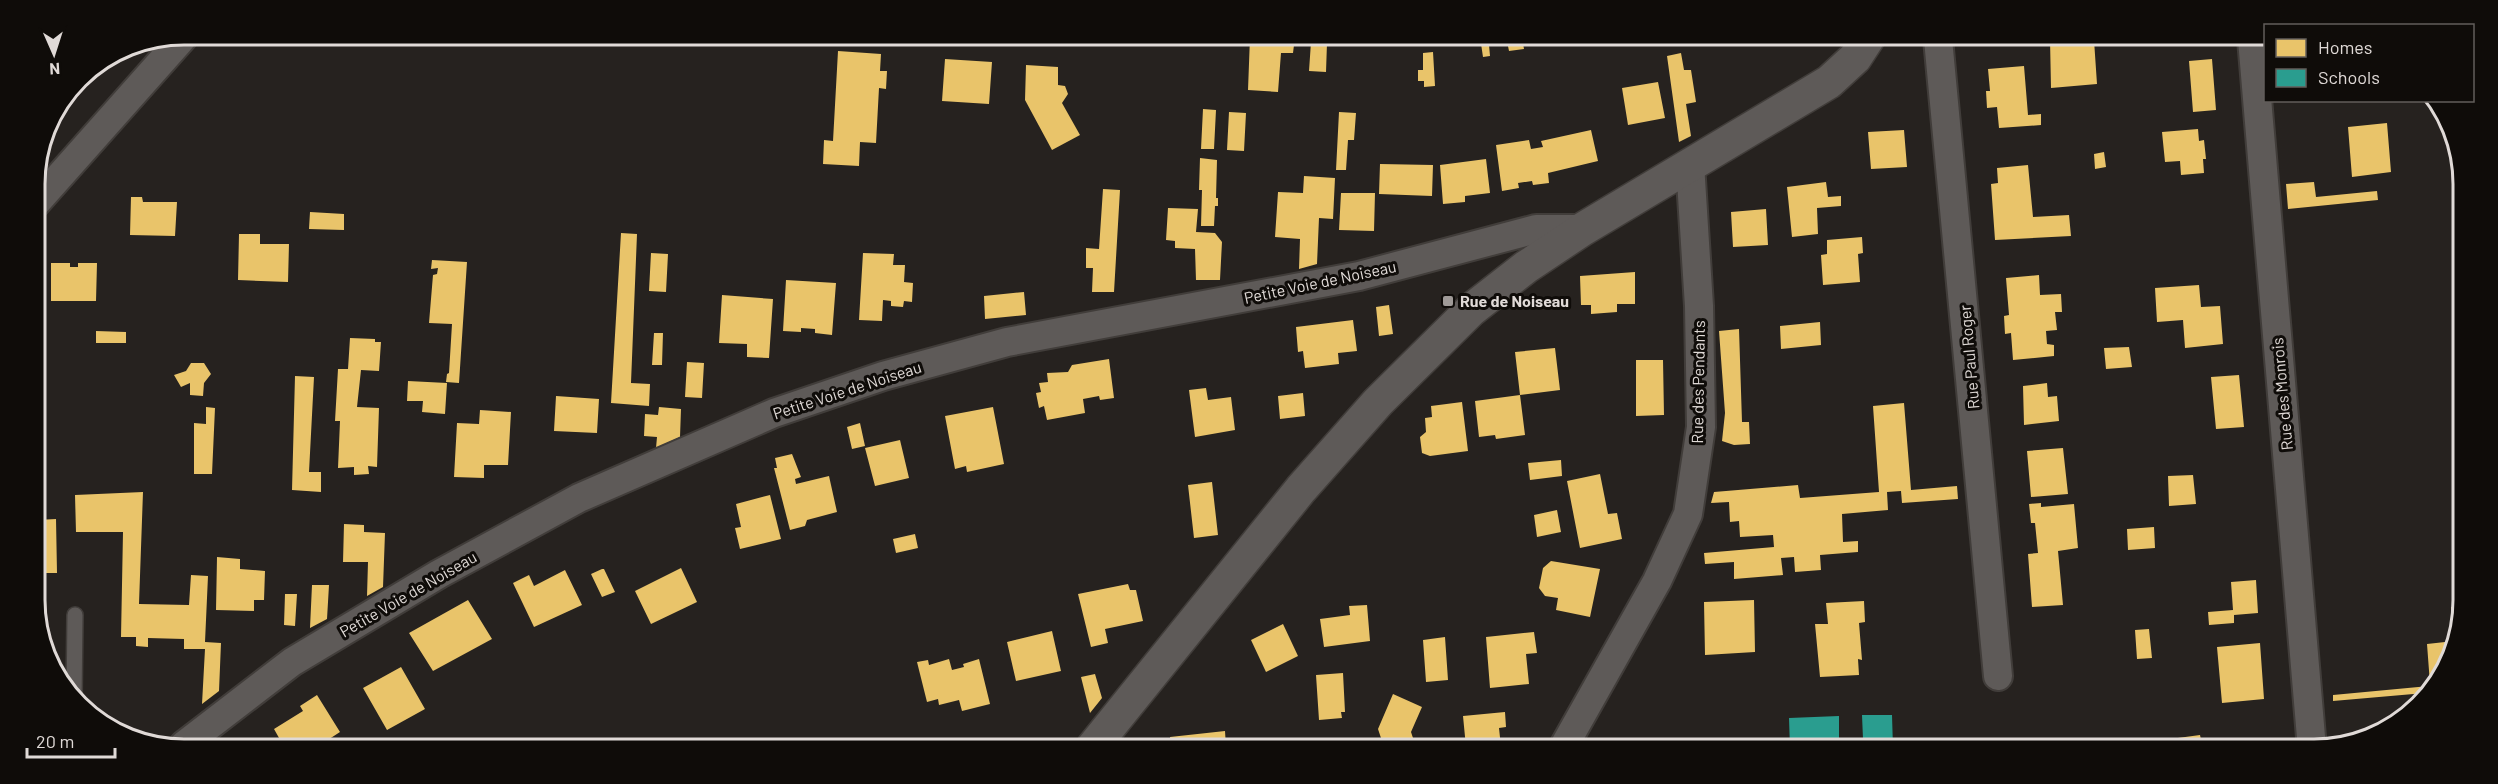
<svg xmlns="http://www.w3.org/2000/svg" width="2498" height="784" viewBox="0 0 2498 784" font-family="Barlow,sans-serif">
  <rect width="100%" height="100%" fill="#26221f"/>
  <path fill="#e9c46a" d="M1250,37h45l-2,16h-12l-3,39 -30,-2z
    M1480,37l42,1 2,11 -15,2 -2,-10 -18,4 1,11 -7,1z
    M2050,39l44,1 3,44 -46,4z
    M1311,42l16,1 -1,29 -17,-1z
    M838,51l43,3 -1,17h7l-1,18 -7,-1 -3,55 -16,-1 -1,24 -36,-2 1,-24 9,1z
    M1433,52l2,34 -11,1v-6h-6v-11h5v-17z
    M1681,53l3,17h7l5,32 -10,2 5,32 -12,6 -12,-86z
    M945,59l47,3 -3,42 -47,-3z
    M2212,59l4,51 -23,2 -4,-51z
    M1026,65l32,2v18l7,1 3,8 -6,9 18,32 -28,15 -27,-50z
    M2024,66l4,49 13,-1v11l-42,3 -2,-21 -10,1 -1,-17h4l-2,-22z
    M1658,82l7,36 -37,7 -6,-37z
    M1203,109l13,1 -2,39h-13z
    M1229,112l17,1 -2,38 -17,-1z
    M1339,112l17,1 -2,27h-6l-2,30h-10z
    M2387,123l4,49 -39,5 -4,-50z
    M2198,129l1,12 5,-1 2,19h-3l1,14 -23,2 -1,-14 -15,1 -3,-30z
    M1591,130l7,31 -50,12 1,10 -16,2 -1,-4 -14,2 1,5 -17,3 -6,-46 33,-5 2,9 12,-2 -2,-6z
    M1904,130l3,37 -36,2 -3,-37z
    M2104,152l2,15 -11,2 -1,-15z
    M1200,158l17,2 -1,38h2v8h-3l-1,20h-13l1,-36h-3z
    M1486,159l4,34 -25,3v6l-22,2 -3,-39z
    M1380,164l53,1 -1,31 -53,-2z
    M2028,165l5,52 36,-2 2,21 -76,4 -4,-56 7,-1 -1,-15z
    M1304,176l31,2 -2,41 -14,-1 -2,46 -18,5 1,-30 -25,-2 3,-45 25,1z
    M1826,182l2,15 13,-1v10l-24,2 1,26 -26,3 -5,-50z
    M2314,182l2,15 61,-6 1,9 -90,9 -2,-25z
    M1103,189l17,1 -6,102h-22l1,-24h-7v-20l13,1z
    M1341,193h34l-1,38 -35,-1z
    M131,197h11l1,5h34l-2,34 -45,-1z
    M1168,208l30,1 -2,23 19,1 7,9 -2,38h-24l-1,-31 -20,-1v-7l-9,-1z
    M1766,209l2,36 -35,2 -2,-35z
    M310,212l34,2v16l-35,-1z
    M621,233l16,1 -6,149 19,1 -1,22 -38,-3z
    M239,234h21v10h29l-1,38 -50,-2z
    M1862,237l1,16 -5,1 2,28 -37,3 -2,-30 6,-1v-14z
    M651,253l17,1 -2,38 -17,-1z
    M863,253l31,1 -1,11h12l-1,17 9,1 -1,19 -8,-1 -1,6 -12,-1v-5l-8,-1 -1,21 -23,-1z
    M432,260l35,2 -8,121 -13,-1 1,-8 2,-1 3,-49 -23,-1 4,-48 4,-1 1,-6 -7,1z
    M51,263h19v4h8v-4h19l-1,38h-45z
    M1635,272v32h-18v8l-26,2v-9h-10l-1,-29z
    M2039,275l1,20 21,-1 1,18h-7l2,18 -11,1 1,13 7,1v11l-41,4 -2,-27 -6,1 -1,-18 5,-1 -3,-37z
    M786,280l50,3 -4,52 -17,-2v-4l-14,-1v4l-18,-1z
    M2199,285l2,22 19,-1 3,38 -38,4 -2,-28 -26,2 -2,-34z
    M1024,292l2,23 -41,4 -1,-23z
    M722,295l51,4 -4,59 -22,-1v-13l-28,-1z
    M1389,305l4,29 -14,2 -3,-29z
    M1353,320l4,31 -19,2 1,11 -34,4 -2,-17 -5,1 -2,-25z
    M1820,322l1,23 -40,4 -1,-23z
    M1739,329l3,93h7l1,22 -16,1 -12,-4 3,-28 -6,-82z
    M96,331l30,1v11h-30z
    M654,333h9l-1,32h-10z
    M350,338l25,1v3h6l-2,29 -18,-1 -4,37 22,1 -2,59 -9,-1 1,8 -15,1v-8l-16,1 2,-47h-5l3,-52h10z
    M2129,347l3,20 -26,2 -2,-21z
    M1555,348l5,42 -40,5 -5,-43z
    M1109,359l5,39 -14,2 -1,-4 -16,3 2,14 -38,7 -3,-14 -5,2 -3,-15 5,-1 -2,-9 9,-1 -1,-9 21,-1 4,-7z
    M1636,360h27l1,55 -28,1z
    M687,362l17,1 -2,35 -17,-1z
    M191,363h13l7,11 -7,9 -1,13 -13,-1v-12l-9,4 -7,-12 12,-4z
    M2239,375l5,52 -28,2 -5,-52z
    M295,376l19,1 -5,95h12v20l-29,-2z
    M408,381l39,2 -2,31 -23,-2 1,-11h-16z
    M2047,383l1,14 9,-1 2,25 -35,4 -1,-39z
    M1206,388l2,12 23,-3 4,33 -40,7 -6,-47z
    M1303,393l2,23 -25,3 -2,-23z
    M1520,395l5,40 -29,4 -1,-4 -16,2 -4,-36z
    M556,396l43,3 -2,34 -43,-2z
    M1462,402l6,49 -38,5 -8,-3 -2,-16 6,-5 -1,-14 7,-1 -1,-11z
    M1904,403l7,87 46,-4 1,13 -56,4 -1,-12 -14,1 1,18 -46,4 1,28 15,-1v11l-38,3 1,15 -26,2 -1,-15 -13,1 2,17 -49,4v-17l-29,2 -1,-11 70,-6 -1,-12 -33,2 -1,-16 -9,1 -1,-20 -18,1 3,-11 84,-7 2,13 79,-6 -6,-86z
    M206,407l9,1 -3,66h-18v-51l12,1z
    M659,407l22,2 -1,28 -24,11 1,-11 -13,-1 1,-22 13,1z
    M993,407l11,57 -37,8 -1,-6 -11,3 -10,-53z
    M480,410l31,2 -3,53h-24v13l-30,-1 3,-54 22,1z
    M860,423l5,23 -13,3 -5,-22z
    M900,440l9,38 -34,8 -10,-38z
    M2063,448l5,46 -37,3 -4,-46z
    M792,454l9,23 -6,2 1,5 33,-8 8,36 -30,8 -2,6 -15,4 -16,-62h3l-2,-10z
    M1561,460l1,16 -32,4 -2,-17z
    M1600,474l8,40 9,-1 5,26 -42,9 -13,-67z
    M2193,475l3,29 -27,2 -1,-30z
    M1212,482l6,53 -24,3 -6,-53z
    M143,492l-4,112 50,1 2,-30 17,1 -3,66 16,1 -2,48 -17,13 3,-55h-21v-10l-36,-1v9l-12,-1v-9h-15l2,-105h-47l-1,-37z
    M770,495l11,44 -41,10 -5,-21 6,-1 -5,-23z
    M2041,503v4l33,-3 4,44 -20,3 5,54 -31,2 -4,-53 10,-1 -3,-30h-4l-2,-19z
    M1557,510l4,22 -24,5 -3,-22z
    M56,519l1,54h-20v-53z
    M344,524l20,1v7l21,1 -2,54 -16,9 1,-34h-25z
    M2154,527l1,21 -27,2 -1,-21z
    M915,534l3,14 -22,5 -3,-14z
    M217,557l23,2v10l25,2 -1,29h-10v11l-38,-1z
    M1551,561l49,8 -10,48 -34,-7 2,-12 -13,-2 -6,-8 4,-20z
    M681,568l16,34 -46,22 -16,-33z
    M602,569h2l11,23 -13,5 -11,-23z
    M565,570l17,35 -48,22 -21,-44 16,-8 5,11z
    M2256,580l2,33 -24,2v8l-25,2 -1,-13 25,-2 -2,-28z
    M1128,584l2,6h6l7,31 -38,8 3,14 -17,4 -13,-53z
    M312,585h17l-2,34 -17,9z
    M285,594h12l-2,32 -11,-1z
    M468,600l24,39 -59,32 -24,-38z
    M1754,600l1,52 -50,3 -1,-53z
    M1864,601l1,21 -6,1 3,37 -4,-1 1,16 -39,2 -5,-53h13l-2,-21z
    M1367,605l3,36 -46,6 -4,-28 30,-4 -1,-9z
    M2459,606l-1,33 -28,45 -3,-40 27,-3 -3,-34z
    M1283,624l15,32 -32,16 -15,-32z
    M37,626h10l1,20h-2z
    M2149,629l3,29 -15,1 -2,-29z
    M1052,631l9,40 -45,10 -9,-39z
    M1534,632l3,21 -11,1 3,30 -39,4 -4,-51z
    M1445,637l3,43 -22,2 -3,-42z
    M2260,643l4,56 -42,4 -5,-56z
    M949,659l3,11 12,-3 -1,-3 16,-5 11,45 -28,7 -3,-11 -20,5 -1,-6 -11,3 -10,-40 11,-2 1,5z
    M401,667l24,42 -38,21 -24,-42z
    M1343,673l2,39h-4l1,6 -23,2 -3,-45z
    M1095,674l7,24 -12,15 -9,-36z
    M2429,686l-4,7 -92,8v-6z
    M1393,694l29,13 -11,25 5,15h-32l-6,-18z
    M317,695l23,37 -20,13h-37l-9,-16 29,-18 -3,-5z
    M1505,712l1,15 -7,1 2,19h-35l-3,-31z
    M1225,731l1,16h-55l-1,-10z
    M2200,735l3,14h-39l-1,-9z
    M1308,738l1,9h-21v-8z"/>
  <path fill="#2a9d8f" d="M1862,715h30l1,33h-103l-1,-30 50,-2v24l24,-1z"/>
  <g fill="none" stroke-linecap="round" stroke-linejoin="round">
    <g stroke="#413d3a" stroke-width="18">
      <path id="service" d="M74,700l1,-85"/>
    </g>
    <g stroke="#413d3a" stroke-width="32">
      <path id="minor" d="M1938,39l60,637
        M2252,39l60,710
        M35,204l150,-169
        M184,745l108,-83 147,-88 140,-76 195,-85 109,-37 124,-34 352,-66 177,-47h47
        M1563,748l94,-167 31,-67 13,-87 -2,-121 -9,-142"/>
    </g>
    <g stroke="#413d3a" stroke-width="36">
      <path id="tertiary" d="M1093,747l208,-258 77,-87 93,-92 55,-43 57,-38 246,-147 26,-24 13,-20"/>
    </g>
    <use href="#service" stroke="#5e5a58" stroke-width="15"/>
    <use href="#minor" stroke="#5e5a58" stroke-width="28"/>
    <use href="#tertiary" stroke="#5e5a58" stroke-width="33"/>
  </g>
  <rect fill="#9f9a97" stroke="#0f0c09" stroke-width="2" x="1442" y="295" width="12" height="12" rx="3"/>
  <g text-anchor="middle" stroke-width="6" stroke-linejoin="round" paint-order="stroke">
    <g font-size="16" fill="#e0dad7" stroke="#0f0c09">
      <text transform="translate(1320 282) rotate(-12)" y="6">Petite Voie de Noiseau</text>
      <text transform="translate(1969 357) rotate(-95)" y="6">Rue Paul Roger</text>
      <text transform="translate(1698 382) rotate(-89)" y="6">Rue des Pendants</text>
      <text transform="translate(847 390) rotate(-18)" y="6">Petite Voie de Noiseau</text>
      <text transform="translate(2282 394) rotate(-95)" y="6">Rue des Monrois</text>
      <text transform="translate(408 594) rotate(-30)" y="6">Petite Voie de Noiseau</text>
    </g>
    <g font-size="16" font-weight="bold" fill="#e0dad7" stroke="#0f0c09" text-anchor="start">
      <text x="1460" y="307">Rue de Noiseau</text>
    </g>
  </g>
  <path d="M0 0H2498V784H0ZM184 45H2314A139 139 0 0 1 2453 184V600A139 139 0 0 1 2314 739H184A139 139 0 0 1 45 600V184A139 139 0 0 1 184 45Z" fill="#0f0c09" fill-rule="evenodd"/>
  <path fill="none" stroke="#e0dad7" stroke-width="3" d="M184 45H2314A139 139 0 0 1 2453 184V600A139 139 0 0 1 2314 739H184A139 139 0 0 1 45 600V184A139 139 0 0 1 184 45Z"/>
  <rect x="2264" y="24" width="210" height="78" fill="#0f0c09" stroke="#635e5b" stroke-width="1.5"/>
  <rect x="2276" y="39" width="30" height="18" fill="#e9c46a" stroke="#635e5b" stroke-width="1.5"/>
  <text x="2318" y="54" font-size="18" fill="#e0dad7">Homes</text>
  <rect x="2276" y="69" width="30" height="18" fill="#2a9d8f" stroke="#635e5b" stroke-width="1.5"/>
  <text x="2318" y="84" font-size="18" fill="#e0dad7">Schools</text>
  <g transform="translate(54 54) rotate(177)" stroke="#0f0c09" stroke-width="4.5" paint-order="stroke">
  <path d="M0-4.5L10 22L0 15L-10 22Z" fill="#e0dad7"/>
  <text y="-9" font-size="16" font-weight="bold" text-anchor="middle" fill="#e0dad7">N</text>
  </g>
  <path d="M27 748v9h88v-9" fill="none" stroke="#e0dad7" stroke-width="3"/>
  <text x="36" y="748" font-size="18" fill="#e0dad7" stroke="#0f0c09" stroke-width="4.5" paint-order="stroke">20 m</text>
</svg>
